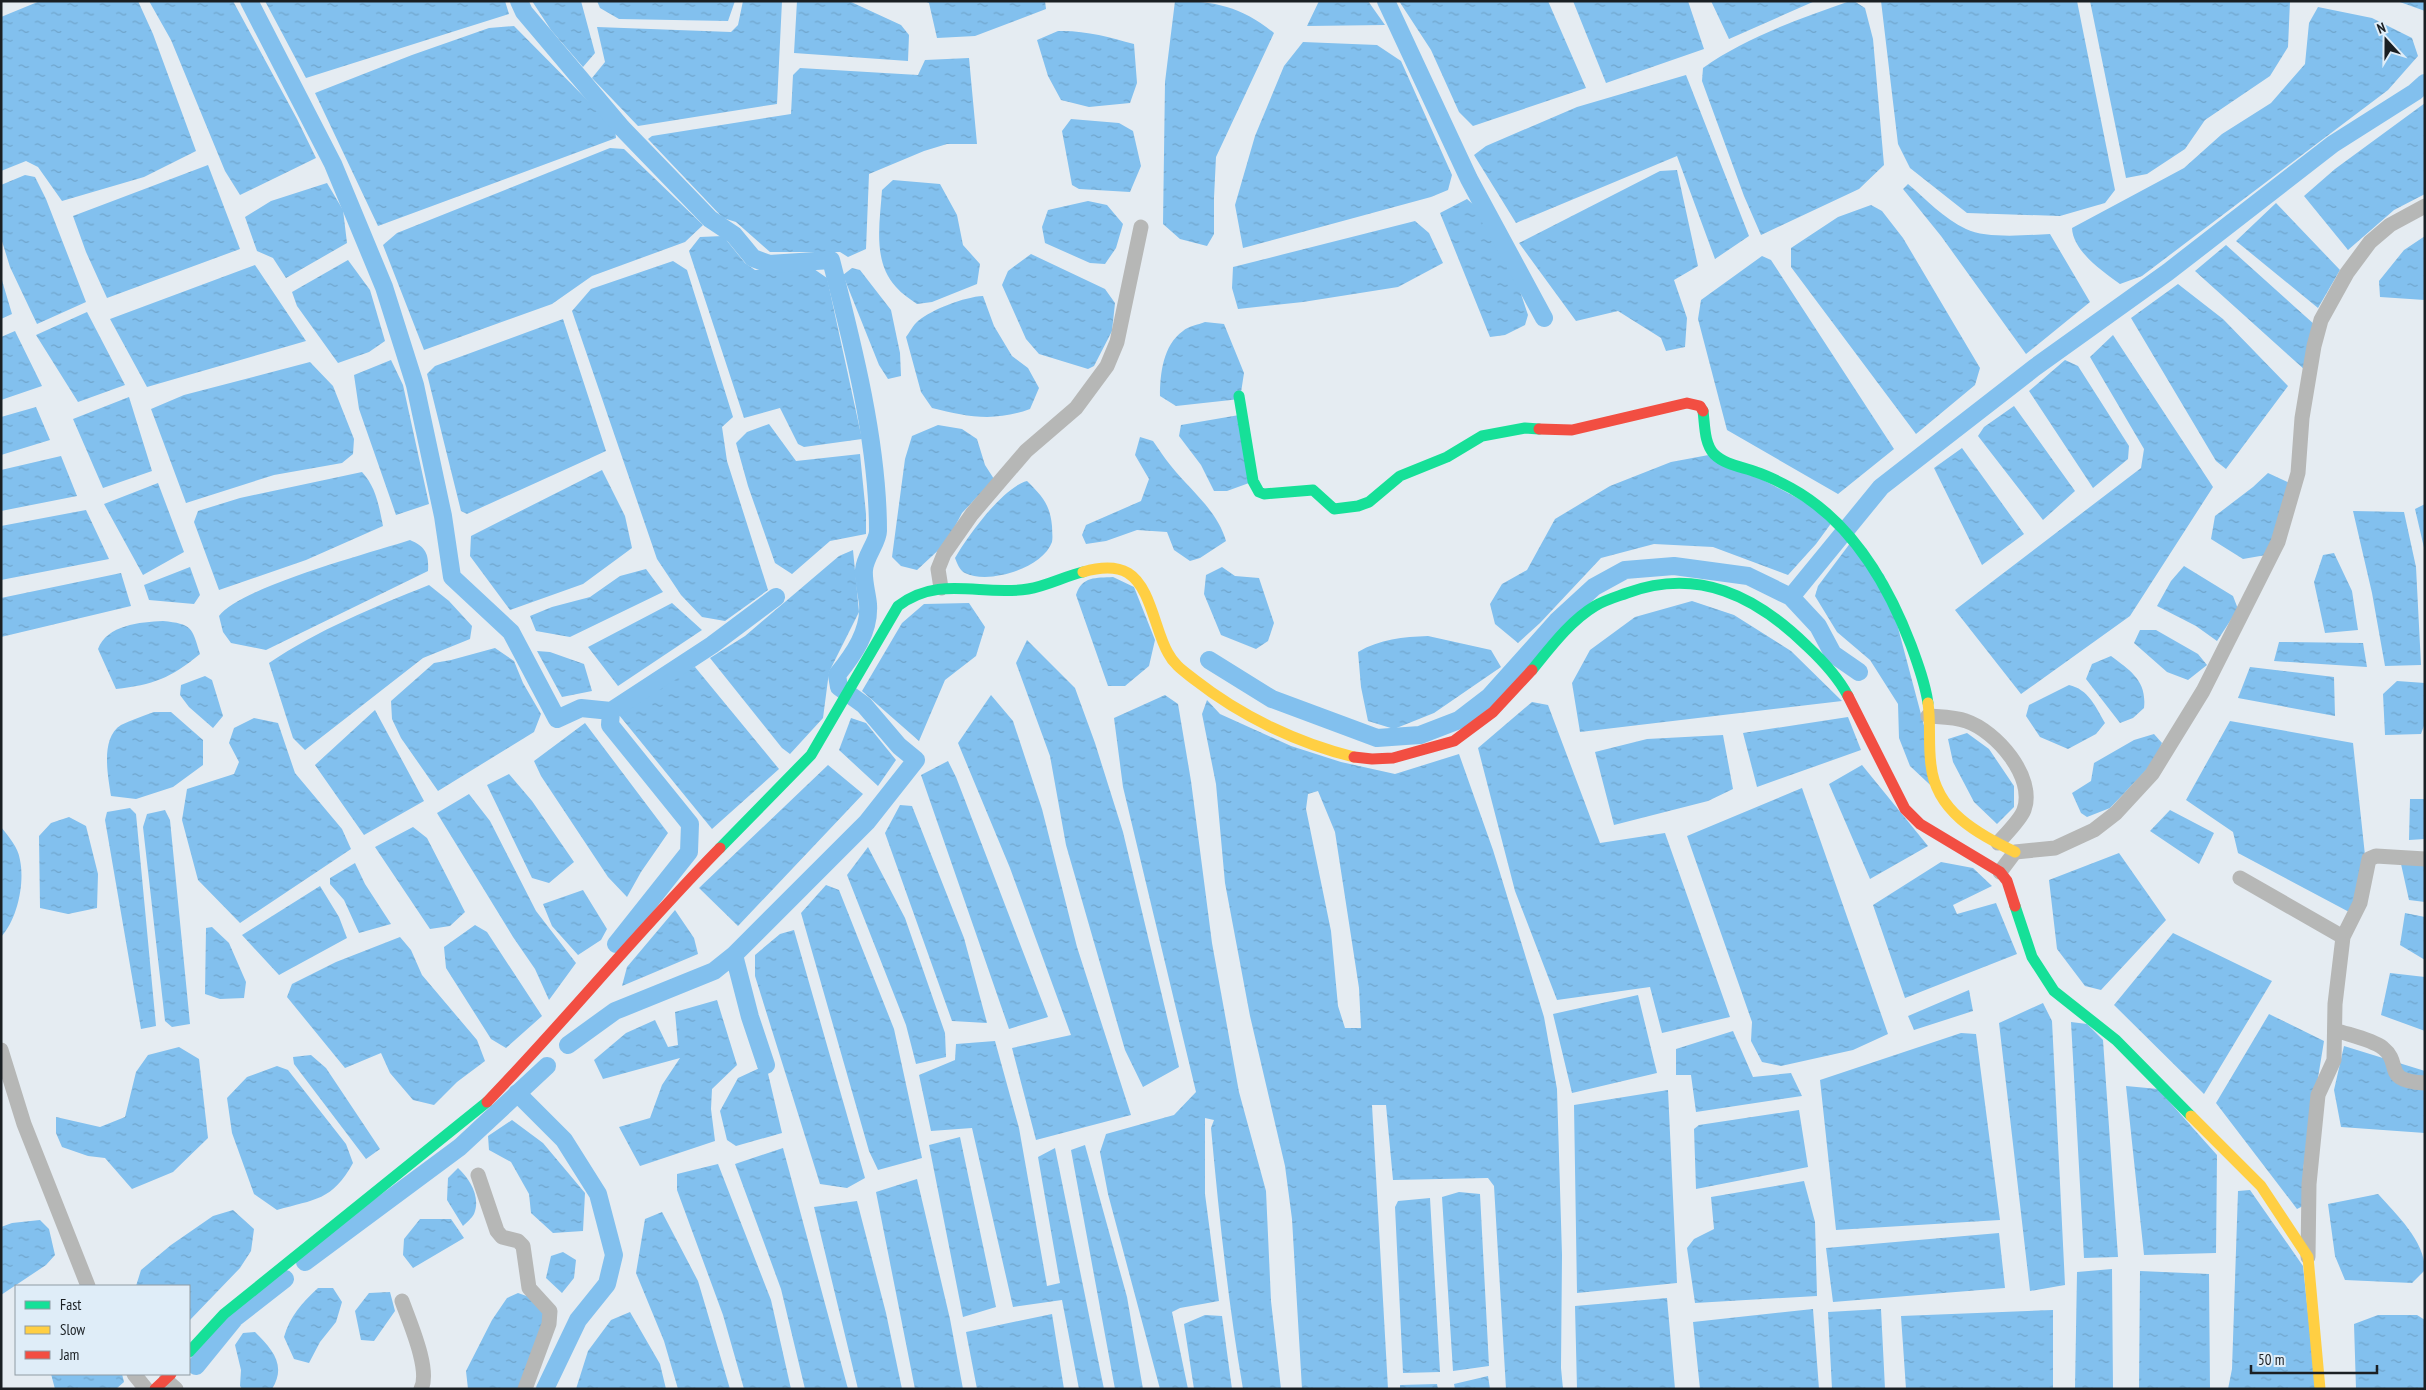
<svg xmlns="http://www.w3.org/2000/svg" width="2426" height="1390" viewBox="0 0 2426 1390" font-family="'PT Sans Narrow',sans-serif">
  <defs>
    <pattern id="water-ripples" width="26" height="14" patternUnits="userSpaceOnUse" patternTransform="scale(1.25)"><rect width="26" height="14" fill="#82c0ee"/><path d="M2 4q2-2 4 0t4 0M15 11q2-2 4 0t4 0" fill="none" stroke="#70a5cc"/></pattern>
  </defs>
  <rect width="100%" height="100%" fill="#e5ecf2"/>
  <path fill="url(#water-ripples)" fill-rule="evenodd" d="M40,1h98l15,33 43,117 -52,26 -82,24 -24,-34 -12,-6 -25,10v-154z
    M149,1h84l64,118 19,39 -76,37 -15,-24 -54,-131z
    M265,1h240l4,13 -203,64z
    M532,1h49l14,52 -12,14 -32,-37z
    M597,1h138l-7,20 -109,-2 -19,-11z
    M743,1h39l-5,103 -139,22 -46,-48 13,-16 -8,-35 134,5 7,-7z
    M797,1h52l52,24 8,10 -1,26 -114,-8z
    M924,1h121l1,8 -71,27 -38,2 -8,-35z
    M1175,1c41,0 67,6 99,32l-58,124 -2,41v36l-7,12 -27,-7 -17,-15 2,-142z
    M1319,1h49l17,24 -78,1z
    M1399,1h149l38,87 -113,38 -14,-14 -28,-62z
    M1573,1h115l16,48 -98,34z
    M1711,1h104l-86,38z
    M1850,1h4l11,7 8,31 11,126 -25,24 -98,46 -17,-39 -42,-115 1,-13c42,-30 98,-50 147,-67z
    M1881,1h196l38,189 -10,13 -45,13 -93,-3 -57,-45 -12,-24z
    M2090,1h200l-2,46 -18,29 -65,44 -20,29 -38,25 -21,4z
    M2397,1h28v10z
    M2318,7l54,11 40,20 6,18 -30,34 -246,186 -22,8c-18,-13 -47,-33 -48,-56l112,-60 38,-34 49,-31 34,-39 4,-41z
    M514,26l101,102 1,10 -238,88 -63,-133 97,-38 77,-27z
    M1058,31c26,-1 51,6 76,13l3,39 -7,20 -41,4 -28,-7 -13,-24 -11,-36z
    M1303,42l74,3 24,16 51,114 -4,15 -17,7 -188,51 -8,-43 20,-69 29,-70z
    M969,58l8,86h-30l-23,7 -55,23 -3,75 -18,8 -8,-5h-70l-34,-30 -13,-4 -75,-79 4,-3 139,-22 2,-39 7,-7 118,7 7,-15z
    M1686,75l63,161 -34,23 -38,-103 -161,67 -42,-68 12,-9 91,-39z
    M2425,103v91l-31,16 -46,40 -44,-54 31,-27z
    M1071,119l48,4 14,8 8,35 -11,26 -51,-3 -7,-4 -10,-54z
    M610,148l14,1 79,76 -18,17 -93,34 -40,28 -128,46 -41,-105 14,-12z
    M208,165l32,84 -133,49 -21,-46 -13,-36z
    M1677,170l21,96 -24,14 13,38 -2,29 -19,4 -5,-13 -43,-27 -42,10 -57,-78 141,-72z
    M25,175l10,2 11,22 40,103 -49,22 -27,-57 -9,-29v-53z
    M893,180l47,4 17,31 6,30 17,19 -3,20 -45,18 -15,2c-7,-5 -15,-10 -21,-17 -24,-26 -16,-65 -14,-97z
    M327,183l16,27 4,33 -61,35 -13,-20 -16,-7 -12,-34 26,-16z
    M1908,184c18,15 36,35 58,45 20,10 62,6 84,5l40,68 -64,52 -85,-118 -38,-47z
    M1467,199l8,7 43,79 10,30 -3,10 -20,10 -15,2 -50,-124z
    M1088,201l19,4 16,19 -7,24 -11,16 -15,-1 -45,-20 -3,-16 6,-17z
    M2276,203l64,67 -22,38 -82,-67z
    M1871,205l11,6 21,27 77,130 -5,17 -59,49 -125,-167v-19l47,-31z
    M1415,221l14,12 14,30 -45,24 -95,15 -65,7 -6,-21 1,-21z
    M723,236l22,27 10,7 59,-1 13,9 35,161 -58,8 -6,-3 -18,-36 -36,10 -55,-167 11,-14z
    M2425,236v64l-45,-3 -1,-16 25,-31z
    M2226,245l89,80 -10,45 -110,-99z
    M1031,254l74,35 10,14 -3,28 -18,35 -6,3 -49,-15 -13,-15 -24,-54 6,-14z
    M1762,256l9,4 123,189 -56,45 -111,-64 -29,-111 3,-19z
    M348,260l22,30 15,51 -16,11 -31,11 -41,-57 -5,-14z
    M673,261l14,9 46,147 -11,10 5,34 41,129 -43,31 -23,-4 -21,-22 -24,-36 -85,-248 19,-22z
    M255,265l51,76 -159,46 -37,-68z
    M852,268l8,2 31,40 9,43 1,23 -13,3 -9,-14 -36,-90z
    M1,277l11,37 -11,5z
    M2178,284l45,35 65,67 -62,83 -10,-8 -85,-143z
    M983,296l11,30 18,30 16,12 11,20 -9,21c-35,13 -63,8 -98,-1l-11,-16 -15,-55c4,-5 7,-12 12,-16 15,-12 46,-24 65,-25z
    M87,312l38,73 -47,17 -42,-67z
    M563,319l43,132 -139,63 -6,-3 -34,-137 8,-8z
    M1205,322l19,2 20,49 -4,26 -64,7 -16,-10c0,-22 3,-51 23,-65 5,-5 15,-6 22,-9z
    M15,331l27,55 -41,14v-63z
    M2113,335l100,152 -83,129 -109,78 -66,-84 186,-142 3,-19 -54,-92z
    M391,360l12,25 26,119 -33,11 -37,-106 -5,-34z
    M2065,360l13,6 51,80 -1,13 -35,29 -64,-97z
    M310,362l23,24 21,53 -1,15 -11,9 -68,12 -88,28 -35,-94 33,-14z
    M129,397l23,74 -49,17 -30,-69z
    M2014,406l61,85 -32,29 -65,-84 6,-9z
    M36,407l14,33 -49,15v-38z
    M1245,414l4,69 -22,8h-13l-13,-26 -22,-29 2,-11z
    M769,424l27,37 64,-7 6,60v20l-36,7 -38,33 -17,-11 -27,-77 -12,-43 11,-11z
    M938,425l24,4 15,10 8,26 9,14 -32,34 -16,30 -29,27 -16,-4 -9,-9 13,-98 7,-23z
    M1140,437l13,4c6,8 11,17 18,25 20,25 46,44 55,75l-26,17 -10,3 -16,-11 -7,-18 -30,-2 -31,11 -20,3 -4,-9 4,-10 55,-24 8,-22 -14,-24z
    M1962,448l62,86 -42,31 -48,-97z
    M1714,454l121,64 -19,26 -28,31 -75,-28 -59,-3 -53,14 -61,65 -22,20 -23,-19 -5,-20 12,-20 25,-14 28,-51 55,-33 61,-24z
    M61,456l16,40 -76,15v-41z
    M602,470l23,46 7,32 -49,36 -73,26 -40,-54 1,-20z
    M362,472c14,15 17,34 21,54l-77,34 -87,30 -25,-68 4,-11 42,-13z
    M2268,473l24,11 -26,71 -23,4 -32,-20 4,-23 38,-29z
    M1027,481c15,15 23,23 25,45 0,5 1,11 0,16 -9,26 -63,43 -87,31 -5,-2 -8,-10 -10,-15 12,-21 48,-71 72,-77z
    M158,483l26,69 -41,23 -39,-71z
    M2425,504v48l-10,-43z
    M86,510l23,49 -108,21v-54z
    M2353,511l51,1 12,55 5,98 -36,1 -13,-73z
    M410,540c16,7 19,14 18,31l-162,79 -35,-7 -8,-11 -4,-16c22,-29 151,-63 191,-76z
    M1851,542l33,33 59,222 -33,-31 -11,-28 -1,-34 -28,-44 -33,-28 -22,-36 3,-10z
    M853,550l6,62 -30,60 -6,46 -33,36 -8,-6 -72,-90 35,-22 94,-80z
    M2334,553l18,38 6,39 -33,3 -11,-51 9,-27z
    M2184,566l49,30 5,13 -21,32 -21,-15 -39,-20 14,-25z
    M190,567l10,28 -6,9 -45,-4 -5,-15z
    M1222,567l13,9 24,2 15,45 -6,18 -12,8 -35,-14 -17,-41 2,-19z
    M646,569l17,23 -93,45 -34,-6 -6,-15 22,-9 38,-10 30,-21z
    M121,573l10,33 -130,31v-39z
    M1113,577l21,10 21,53 -6,26 -24,20h-17l-32,-91c6,-19 20,-17 37,-18z
    M429,585l20,16 23,25 -2,13 -47,19 -118,92 -12,-12 -24,-75c49,-33 105,-56 160,-78z
    M1692,601l42,14 57,36 51,50 -262,31 -8,-49 18,-33 45,-33z
    M672,603l30,27 -84,56 -30,-39z
    M969,603l16,24 -9,29 -31,24 -26,61 -57,-50 40,-68 22,-19z
    M163,621c29,3 29,6 37,33 -29,24 -47,31 -84,35l-18,-40c9,-24 42,-27 65,-28z
    M2140,630h16l42,24 9,11 -19,15 -21,-8 -33,-29z
    M1428,636l63,14 10,17 -67,46 -40,16 -26,-8 -7,-34 -3,-35c22,-13 45,-15 70,-16z
    M1027,640l48,48 20,55 28,89 56,235 -36,20 -18,-37 -59,-205 -16,-89 -34,-93z
    M2279,642l84,1 4,24 -93,-6z
    M495,648l19,13 9,22 18,31 -7,18 -96,59 -37,-53 -9,-19 -1,-18 43,-38 17,-3z
    M537,651l13,1 34,12 8,27 -30,6z
    M2111,656c20,15 36,25 33,52l-11,10 -13,5 -34,-44 6,-15z
    M695,667l84,102 -67,60 -93,-114 58,-43z
    M2250,667l84,10 1,39 -97,-18z
    M205,676l7,4 11,36 -10,12 -24,-21 -9,-12 1,-10z
    M2397,681l28,2v40l-4,11 -36,1 -2,-41z
    M2069,685c19,4 27,22 36,38l-9,11 -28,15 -28,-12 -14,-21 3,-11z
    M991,695l22,26 29,88 35,138 54,168 -95,25 -24,-92 59,-13 -61,-167 -52,-125z
    M1165,695l13,9 13,77 21,162 27,149 27,99 5,110 10,88h-38c-15,-87 -24,-174 -32,-261l3,-8 -9,-2v76l14,107 -39,7 -8,4 16,77h-28l-52,-195 -8,-42 6,-18 68,-19 22,-23 -73,-305 -9,-69z
    M1207,700l13,14 71,32 50,16 54,12 64,-20 34,96 51,167 13,72 5,166 -1,113 2,21h-57l-12,-203 -6,-8 -95,2 -7,-75h-14l16,284h-86l-10,-170 -7,-53 -35,-150 -25,-133 -9,-99 -14,-70zM1318,791l17,41 24,156 2,40h-16l-7,-22 -7,-75 -25,-122 2,-15z
    M1532,702l16,3 52,138 65,-10 65,184 -68,16 -12,-46 -93,13 -42,-109 -37,-143z
    M375,710l49,91 -60,34 -49,-70z
    M154,712h17l32,28v25l-30,22 -37,12 -25,-3c-3,-20 -11,-58 10,-71 10,-5 22,-9 33,-13z
    M1848,717l13,33 -104,37 -14,-54z
    M254,718l24,5 17,50 47,56 9,20 -111,74 -42,-43 -16,-60 5,-31 47,-15 5,-12 -10,-19 5,-15z
    M851,718l15,5 30,37 -18,26 -39,-36z
    M2230,721l123,22 14,131 -16,39 -113,-60 -5,-21 -47,-32z
    M585,723l83,110 -27,39 -14,25 -19,-20 -67,-101 -7,-15z
    M1967,733l22,16 25,37v21l-17,17 -23,-22 -21,-40 -5,-23z
    M2154,734l8,9 -9,20 -43,45 -23,9 -6,-4 -9,-20 19,-12 3,-18 40,-23z
    M1723,735l10,54 -25,12 -94,24 -19,-73 52,-13z
    M948,761l8,16 92,240 -39,12 -88,-254z
    M828,765l35,29 -125,132 -39,-38z
    M1862,765l66,81 -58,33 -41,-95z
    M509,774l23,27 42,61 -25,21 -17,-5 -45,-93z
    M1802,788l86,246 -35,16 -72,16 -19,-4 -11,-21 1,-19 -65,-186z
    M469,794l21,27 46,90 40,52 -27,37 -14,-31 -22,-32 -76,-124z
    M2410,799h15v40l-16,1z
    M900,805l12,1 52,132 23,85 -35,-2 -67,-188z
    M130,808l6,6 20,212 -15,3 -36,-209 2,-8z
    M165,810l5,10 20,204 -18,3 -7,-6 -22,-194 4,-13z
    M2170,810l44,23 -15,31 -49,-33z
    M69,817l17,9 12,48 -1,34 -29,6 -28,-6 -1,-72 12,-13z
    M1,827c8,10 17,20 19,33 5,24 -3,60 -19,77z
    M413,827l14,11 38,74 -15,14 -20,3 -55,-82z
    M868,847l37,71 40,115 1,24 -30,7 -10,-39 -59,-150z
    M2119,853l47,67 -65,70 -16,-4 -28,-37 -8,-69z
    M2399,855h26v47l-16,-2z
    M1941,862l32,6 19,18 -39,19 4,9 39,-11 21,51 -112,44 -32,-93z
    M355,863l10,21 26,40 -32,9 -15,-33 -14,-16v-6z
    M826,885l13,5 55,139 28,129 -44,12 -9,-19 -68,-238z
    M320,886l19,31 8,21 -68,37 -37,-40z
    M583,890l24,39 -6,11 -23,15 -26,-29 -9,-22z
    M675,910l19,28 4,16 -76,32 5,-19z
    M2405,913l20,4v43l-25,-15z
    M475,925l12,7 55,84 -36,32 -15,-9 -45,-71 -2,-21z
    M212,927l17,16 17,39 -2,16 -24,1 -15,-5 1,-66z
    M794,930l71,248 -18,10 -27,-4 -65,-208v-21l25,-21z
    M2173,933l99,48 -68,113 -90,-89z
    M400,937l11,13 11,25 55,65 8,21 -28,21 -23,23 -21,-5 -23,-27 -9,-20 -36,15 -58,-71 5,-13 44,-22z
    M2390,973l35,4v54l-44,-16z
    M1969,990l4,21 -59,19 -6,-14z
    M1638,995l19,78 -85,20 -19,-79z
    M717,1000l20,65 -25,24 -1,20 4,32 -75,25 -21,-39 31,-9 12,-33 18,-27 -77,21 -9,-19 32,-27 29,-13 13,27 10,-2 -3,-33z
    M2043,1003l9,18 13,264 -35,6 -31,-268z
    M2269,1014l55,27 -21,129v36l-6,3 -81,-106z
    M2071,1022l16,2 16,16 15,217 -34,1z
    M1733,1031l20,46 38,-4 11,23 -106,16 -5,-37h-15v-26z
    M1961,1033l15,1 24,186 -164,10 -16,-150z
    M995,1041l24,87 28,158 13,-3 -22,-126 17,-9 49,241h-25l-17,-89 -49,7 -41,-179 -41,3 -12,-56 36,-15 1,-16z
    M2344,1046l81,25v62l-84,-6 -7,-37z
    M179,1047l20,12 9,79 -35,34 -41,17 -27,-31 -17,-2 -26,-9 -6,-14v-16l44,10 25,-10 11,-45 12,-17z
    M311,1055l15,13 54,81 -14,10 -72,-95 -1,-7z
    M766,1065l16,68 -46,13 -9,-6 -7,-29 18,-33z
    M277,1066l11,4 58,74 7,19c-21,38 -38,36 -76,47l-23,-16 -22,-61 -5,-35 20,-21z
    M2126,1086l32,3 59,66 -1,98 -72,2z
    M1668,1090l9,193 -100,10 -3,-188z
    M1799,1110l9,57 -112,22 -2,-60 5,-4z
    M512,1120l31,23 42,50 -2,38 -30,2 -22,-20 -2,-19 -18,-32 -22,-12 -1,-14z
    M960,1137l36,170 -33,10 -34,-172z
    M1085,1145l42,152 16,92h-28l-44,-239z
    M783,1148l65,241h-43l-24,-100 -46,-125z
    M718,1164l53,136 20,89h-47l-21,-74 -46,-125v-16z
    M458,1168c12,11 23,29 16,46 -2,4 -8,9 -11,12l-16,-26 1,-22z
    M917,1179l33,140 13,70h-48l-39,-197z
    M1804,1181l11,41 2,74 -122,7 -8,-55 7,-9 20,-10 -3,-32z
    M2250,1190l53,76 13,123h-88l4,-20 6,-178z
    M1459,1192l21,2 9,172 -36,5 -11,-174z
    M2378,1194c18,20 47,47 47,76l-13,13 -67,-3 -10,-24 -7,-52z
    M1430,1198l10,174 -37,1 -8,-166 3,-6z
    M857,1201l29,112 16,76h-44l-44,-182z
    M233,1210l21,19 -3,22 -11,17 -51,53v-35h-53l5,-16 30,-25 42,-29z
    M662,1212l36,69 32,108h-52l-14,-48 -28,-68 9,-54z
    M420,1219h31l13,19 -51,30 -10,-13 1,-16z
    M40,1220l9,9 6,26 -9,10 -45,30v-68l11,-4z
    M1999,1233l6,55 -172,14 -7,-54z
    M563,1252l13,8 -2,18 -12,15 -16,-15 5,-22z
    M2112,1269l1,120h-38l2,-117z
    M2140,1271l69,3 1,115h-71z
    M318,1288h15l9,14 -6,20 -16,20 -11,21 -15,-4 -10,-22c6,-21 18,-34 34,-49z
    M390,1292l5,19 -21,30 -13,-1 -6,-29 14,-18z
    M518,1293l17,6 10,16 -22,74h-55l-2,-18 26,-51 15,-22z
    M1667,1298l8,91h-98l-2,-83z
    M1813,1309l6,80h-119l-7,-67z
    M1881,1309l4,80h-53l-4,-77z
    M2053,1310v79h-147l-5,-73z
    M630,1312l30,52 6,25h-90l12,-38 23,-31z
    M1052,1314l12,75h-87l-11,-57z
    M1205,1315l17,1 10,73h-38l-10,-65z
    M2378,1315h39l8,5v69h-69l-2,-65z
    M255,1332c17,17 32,33 17,57h-30l-2,-3 1,-16 -6,-25 8,-12z
    M51,1374h71l2,8 -8,7h-61z
    M1488,1376l2,13h-35l-1,-5z
    M1437,1384l1,5h-38v-4z"/>
  <g fill="none" stroke-linecap="round" stroke-linejoin="round">
    <path stroke="#82c0ee" stroke-width="18" d="M249,1l84,163 51,123 31,98 28,131 9,61 59,55 46,87 24,-11 30,3 101,-66 64,-48
      M519,1l5,11 98,116 88,91 24,16 19,23 16,6 62,-4c22,85 47,183 47,271 0,11 -13,25 -14,39 -1,11 3,23 4,34 2,27 -14,50 -31,71l2,12 25,18 35,41 17,14 -49,62 -133,133 -20,16 -99,40 -47,34
      M1386,1l83,178 75,139
      M1791,597l90,-110 153,-119 134,-96 165,-128 82,-52 10,-9
      M1209,660l63,39 105,39 43,-3 39,-15 30,-23 68,-76 37,-34 31,-17 49,-4 74,10 43,21 27,29 15,28 26,18
      M611,711l-1,14 80,99 -1,28 -73,92
      M734,955l16,62 16,48
      M517,1093l47,47 34,54 16,61 -7,29 -29,36 -33,69
      M305,1262l155,-115 87,-81
      M196,1366l39,-48 50,-39"/>
    <path stroke="#b6b7b6" stroke-width="15" d="M941,588l-3,-19 6,-15 28,-40 54,-63 50,-43 31,-42 10,-24 24,-115
      M1928,716c12,1 27,1 38,5 30,10 70,56 58,89 -3,9 -19,25 -26,33
      M2000,872l15,-20 40,-4 39,-18 22,-17 36,-39 51,-83 75,-149 20,-69 4,-55 12,-72 7,-26 26,-47 23,-31 20,-17 35,-19
      M2240,878l103,59
      M2335,1030c14,5 36,9 48,18 20,16 -2,33 42,35
      M1,1050l23,74 64,162
      M478,1175l19,56 5,6 16,4 5,5 6,42 21,23 -1,13 -24,65
      M2308,1257l1,-73 9,-89 16,-35 1,-56 8,-67 17,-34 9,-44 7,-3 49,3
      M402,1301c7,20 29,69 19,88
      M134,1374l12,15
      M166,1380l10,9"/>
    <path stroke="#16e098" stroke-width="11" d="M1239,396l14,85 6,11 5,2 49,-4 21,19 24,-3 11,-4 31,-26 47,-19 35,-21 43,-8 14,1
      M1703,411c2,14 1,32 11,43 11,11 29,13 42,18 12,4 24,10 35,16 60,33 96,94 120,157 7,19 14,38 17,58
      M1532,670c18,-22 38,-49 63,-64 10,-6 21,-9 32,-13 71,-26 129,3 180,53 16,15 31,31 41,50
      M720,848l91,-93 87,-149c42,-32 84,-9 130,-17 19,-3 37,-13 55,-17
      M2015,906l17,51 22,34 62,49 75,76
      M189,1352l35,-38 263,-212"/>
    <path stroke="#ffcf43" stroke-width="11" d="M1083,572c14,-4 31,-7 45,1 23,14 27,58 40,80 6,12 17,19 27,27 46,36 102,63 159,77
      M1928,703c3,21 0,41 3,62 5,47 46,68 84,87
      M2191,1116l70,70 47,71 12,132"/>
    <path stroke="#f24e42" stroke-width="11" d="M1539,429l33,1 115,-27 13,3 3,5
      M1848,696l57,113 15,15 80,48 7,9 8,25
      M1354,757l18,2 21,-1 61,-17 39,-29 39,-42
      M487,1102c80,-83 152,-172 233,-254
      M155,1389l16,-15"/>
  </g>
  <rect width="2426" height="1390" fill="none" stroke="#1a1f23" stroke-width="5"/>
  <rect x="15" y="1285" width="175" height="90" fill="#dfedf8" stroke="#909ba3"/>
  <rect x="25" y="1301" width="25" height="8" fill="#16e098" stroke="#909ba3"/>
  <text x="60" y="1310" font-size="15" fill="#1a1f23">Fast</text>
  <rect x="25" y="1326" width="25" height="8" fill="#ffcf43" stroke="#909ba3"/>
  <text x="60" y="1335" font-size="15" fill="#1a1f23">Slow</text>
  <rect x="25" y="1351" width="25" height="8" fill="#f24e42" stroke="#909ba3"/>
  <text x="60" y="1360" font-size="15" fill="#1a1f23">Jam</text>
  <g transform="translate(2386 40) rotate(339)" stroke="#dfedf8" stroke-width="4" paint-order="stroke">
  <path d="M0-4L9 19L0 12L-9 19Z" fill="#1a1f23"/>
  <text y="-8" font-size="14" font-weight="bold" text-anchor="middle" fill="#1a1f23">N</text>
  </g>
  <path d="M2251 1365v8h126v-8" fill="none" stroke="#1a1f23" stroke-width="2.5"/>
  <text x="2258" y="1365" font-size="15" fill="#1a1f23" stroke="#dfedf8" stroke-width="4" paint-order="stroke">50 m</text>
</svg>
